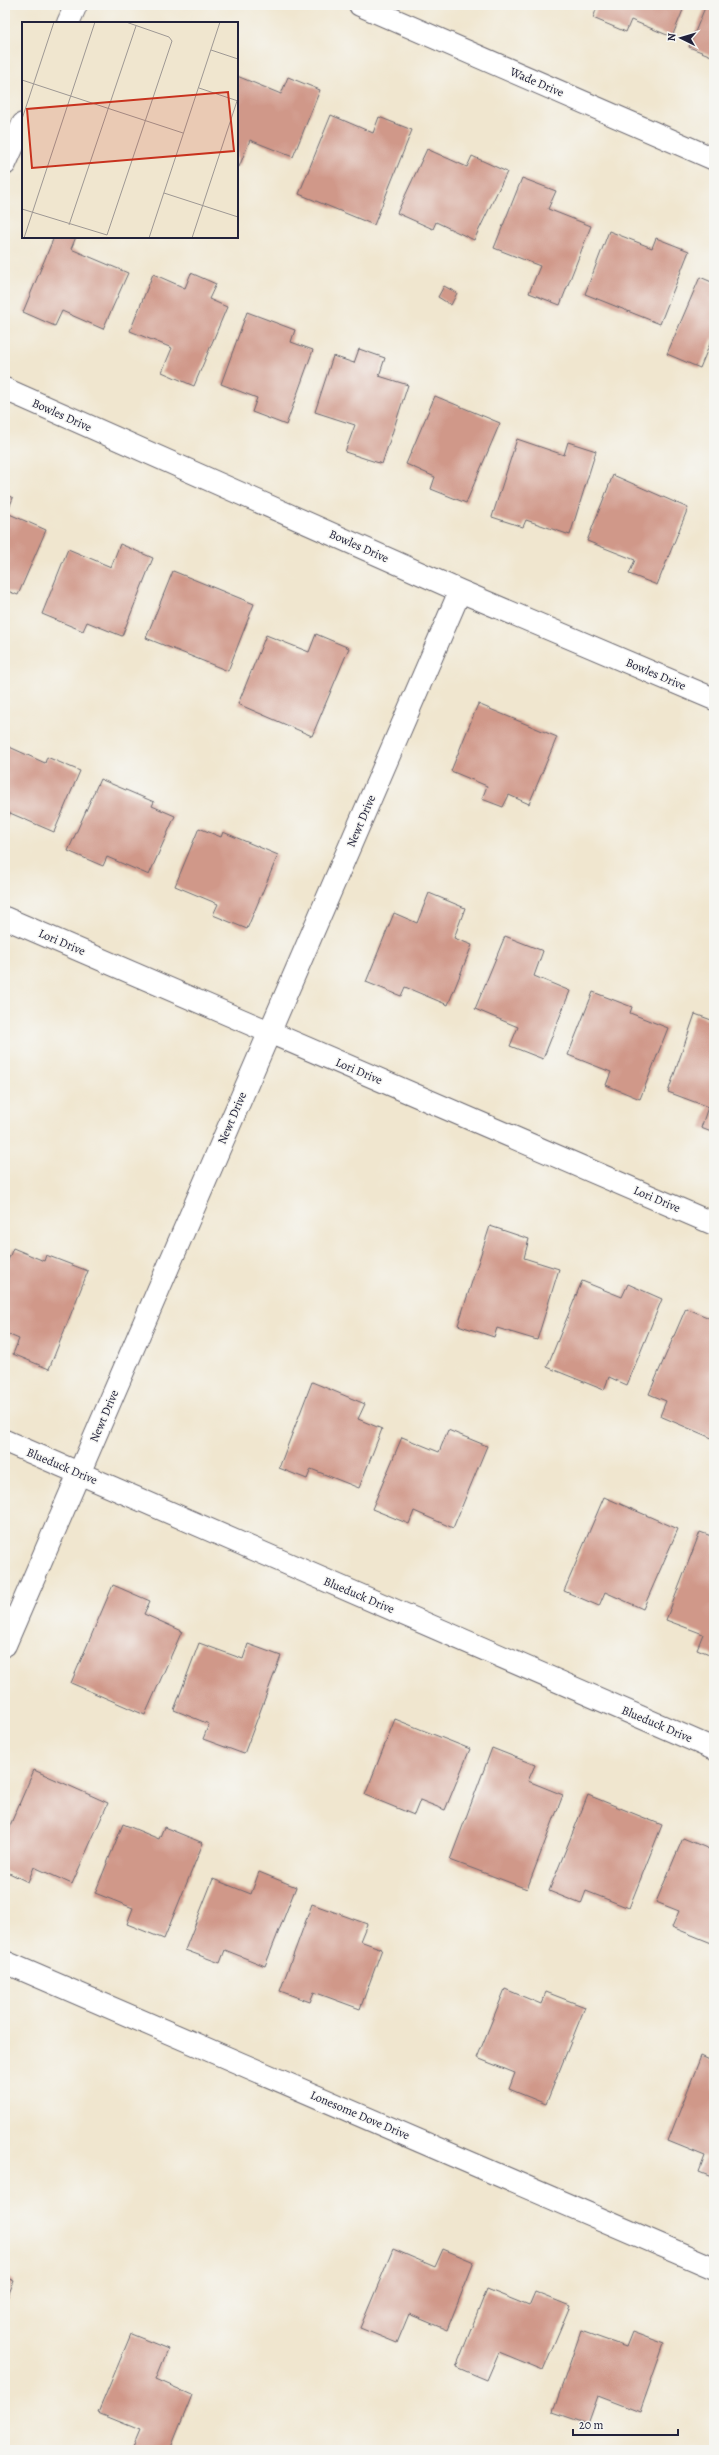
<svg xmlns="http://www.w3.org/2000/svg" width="719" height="2455" viewBox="0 0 719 2455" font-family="Alegreya,serif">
  <rect width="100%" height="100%" fill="#f6f6f2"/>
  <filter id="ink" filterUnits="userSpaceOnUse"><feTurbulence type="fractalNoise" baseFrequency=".025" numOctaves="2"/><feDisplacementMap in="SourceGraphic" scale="8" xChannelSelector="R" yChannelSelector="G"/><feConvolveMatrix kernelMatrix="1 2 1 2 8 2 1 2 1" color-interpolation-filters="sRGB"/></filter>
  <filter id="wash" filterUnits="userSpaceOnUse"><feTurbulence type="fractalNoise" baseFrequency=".012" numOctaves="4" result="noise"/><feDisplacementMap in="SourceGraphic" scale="16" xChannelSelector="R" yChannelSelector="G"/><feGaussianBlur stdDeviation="0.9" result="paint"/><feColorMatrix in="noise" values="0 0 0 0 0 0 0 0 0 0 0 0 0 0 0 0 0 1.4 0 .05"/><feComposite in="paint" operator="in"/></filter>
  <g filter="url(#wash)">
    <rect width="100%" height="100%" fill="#f0e6cf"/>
    <g id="blocks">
      <path fill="#d09889" d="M598,5h87l-13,32 -41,-17 -5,12 -33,-14z
        M706,5h8v52l-25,-10z
        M237,76l44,18 7,-17 32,13 -27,67 -43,-17 -11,27 -2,-1z
        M331,115l42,18 6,-16 33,13 -38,95 -75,-31z
        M427,149l40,18 5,-11 35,16 -33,68 -38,-18 -3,7 -36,-16z
        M522,178l34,13 -8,18 43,17 -31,79 -31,-12 11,-27 -46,-18z
        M609,231l43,17 4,-10 33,13 -29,73 -75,-30z
        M54,237h22l-5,12 57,24 -25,56 -41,-18 -7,15 -32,-14z
        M191,273l25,11 -7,15 18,8 -33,79 -32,-14 10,-24 -42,-17 23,-57 32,14z
        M700,277l14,6v57l-2,-1 -12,29 -33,-14z
        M444,286l13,7 -6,12 -13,-8z
        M247,312l48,18 -4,12 22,8 -27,75 -34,-13 5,-14 -36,-14z
        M359,349l26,9 -6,18 29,9 -26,79 -37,-12 10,-27 -40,-13 18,-56 21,7z
        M435,396l65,27 -34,80 -35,-14 4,-12 -29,-13z
        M517,439l47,16 4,-13 28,9 -26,84 -44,-15 -3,7 -31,-10z
        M613,475l75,33 -31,77 -28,-11 6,-14 -48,-19z
        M5,494l8,4 -6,15 39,17 -28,65 -13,-5z
        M120,544l33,14 -31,78 -35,-14 -4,9 -41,-17 26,-65 43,18z
        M173,571l81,33 -26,67 -82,-33z
        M316,634l33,14 -37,88 -74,-32 28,-69 43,17z
        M478,704l79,33 -28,67 -20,-9 -6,12 -21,-8 5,-13 -36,-15z
        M5,745l40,18 2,-6 33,14 -26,61 -44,-19 -5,11z
        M100,779l54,23 -2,4 23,10 -26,59 -42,-18 -4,9 -35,-15z
        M199,828l22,9 2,-5 55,23 -31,74 -34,-14 5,-11 -43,-18z
        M429,893l36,15 -11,30 18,7 -24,60 -43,-18 -4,9 -35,-14 28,-69 23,10z
        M505,936l38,15 -9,25 36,15 -27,68 -33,-13 8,-19 -43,-18z
        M593,992l39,15 -2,6 38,15 -28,71 -34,-14 5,-13 -43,-17z
        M695,1014l19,7v112l-13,-5 7,-21 -40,-15z
        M490,1226l39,13 -5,19 35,11 -22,71 -40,-12 -3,9 -36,-12z
        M13,1248l31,13 2,-6 42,16 -39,98 -36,-15 6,-15 -14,-6v-65z
        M582,1281l40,16 6,-13 34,15 -35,86 -18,-8 -5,13 -57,-23z
        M686,1308l28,12v119l-54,-23 6,-15 -17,-7z
        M312,1382l53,22 -7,15 24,10 -23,59 -48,-19 -4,10 -28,-11z
        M448,1430l39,16 -34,82 -39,-17 -5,13 -37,-15 30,-72 37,15z
        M604,1497l74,32 -35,80 -38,-17 -6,14 -35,-15z
        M700,1532l14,5v119l-17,-7 6,-15 -37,-14z
        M113,1585l37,16 -6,13 38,17 -37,84 -74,-32z
        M199,1643l44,16 5,-15 33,12 -37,98 -41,-15 6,-15 -35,-14z
        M395,1719l75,30 -25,61 -25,-10 -6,15 -49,-20z
        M492,1748l43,17 -7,16 35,14 -36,94 -77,-29z
        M34,1770l74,33 -36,81 -38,-17 -6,15 -23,-11v-34z
        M588,1795l74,30 -33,83 -43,-17 -5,13 -32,-13z
        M123,1824l36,15 5,-12 39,16 -39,96 -37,-15 6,-16 -38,-15z
        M683,1838l31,13v93l-42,-17 7,-16 -23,-9z
        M259,1872l37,15 -31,79 -40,-16 -5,13 -35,-13 28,-71 38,15z
        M312,1904l55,20 -7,17 22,8 -22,60 -46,-17 -4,10 -30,-11z
        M505,1989l36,15 5,-12 39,15 -39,97 -37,-15 6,-16 -38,-15z
        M701,2056l13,6v116l-15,-6 6,-16 -37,-15z
        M393,2249l42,18 8,-18 31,13 -27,68 -38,-16 -12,29 -37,-15z
        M5,2277l9,4 -9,22z
        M487,2289l42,17 6,-14 35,14 -27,64 -44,-18 -12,28 -31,-13z
        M581,2331l45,16 6,-15 32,12 -24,68 -42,-16 -10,28 -35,-12z
        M131,2334l37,15 -12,30 36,16 -22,55 -38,-1 8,-19 -42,-17z"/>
    </g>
  </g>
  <g filter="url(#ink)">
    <use href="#blocks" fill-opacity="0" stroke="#6a676f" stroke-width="1"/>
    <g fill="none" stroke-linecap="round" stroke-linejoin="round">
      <g stroke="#6a676f" stroke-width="24">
        <path id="minor" d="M360,5l354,154
          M68,23l8,-18
          M5,164l18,-40
          M5,389l455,202 254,108
          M5,918l709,306
          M5,1441l709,308
          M5,1645l455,-1054
          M5,1962l709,306"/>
      </g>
      <use href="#minor" stroke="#fff" stroke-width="22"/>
    </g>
  </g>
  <g text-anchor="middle" stroke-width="3" stroke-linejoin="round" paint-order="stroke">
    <g font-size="12" fill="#22223b" stroke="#f6f6f2">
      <text transform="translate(537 82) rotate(23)" y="4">Wade Drive</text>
      <text transform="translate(62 415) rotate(24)" y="4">Bowles Drive</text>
      <text transform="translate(359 546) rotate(24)" y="4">Bowles Drive</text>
      <text transform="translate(656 674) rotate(23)" y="4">Bowles Drive</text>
      <text transform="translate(361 821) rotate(-67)" y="4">Newt Drive</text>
      <text transform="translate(62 942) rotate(23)" y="4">Lori Drive</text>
      <text transform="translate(359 1071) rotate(23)" y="4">Lori Drive</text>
      <text transform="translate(232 1118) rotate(-67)" y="4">Newt Drive</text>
      <text transform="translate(657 1199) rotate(23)" y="4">Lori Drive</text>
      <text transform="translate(104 1416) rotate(-67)" y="4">Newt Drive</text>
      <text transform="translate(62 1466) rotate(23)" y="4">Blueduck Drive</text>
      <text transform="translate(359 1595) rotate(23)" y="4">Blueduck Drive</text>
      <text transform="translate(657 1724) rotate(23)" y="4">Blueduck Drive</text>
      <text transform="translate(360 2115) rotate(23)" y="4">Lonesome Dove Drive</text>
    </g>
  </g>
  <g transform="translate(22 22)">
    <rect width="216" height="216" fill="#f0e6cf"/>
    <path fill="none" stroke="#9e9894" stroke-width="1" d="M189,28l27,9M0,58l161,53M177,66l39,13M0,97l32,-97M142,171l74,24M0,187l85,26 65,-194 -3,-4 -43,-15M47,203l67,-199M2,216l71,-216M127,216l71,-216M170,216l45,-137"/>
    <path fill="#c8321e" fill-opacity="0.15" stroke="#c8321e" stroke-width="2" d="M206,70l6,59 -202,17 -5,-59z"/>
    <rect width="216" height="216" fill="none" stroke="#22223b" stroke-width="2"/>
  </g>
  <rect width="719" height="2455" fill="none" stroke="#f6f6f2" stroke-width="20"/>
  <g transform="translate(681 38) rotate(275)" stroke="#f6f6f2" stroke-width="3" paint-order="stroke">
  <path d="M0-3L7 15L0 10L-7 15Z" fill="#22223b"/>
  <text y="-6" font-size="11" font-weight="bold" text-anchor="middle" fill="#22223b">N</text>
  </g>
  <path d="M573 2429v6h105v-6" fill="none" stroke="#22223b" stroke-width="2"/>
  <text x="579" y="2429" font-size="12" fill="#22223b" stroke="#f6f6f2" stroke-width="3" paint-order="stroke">20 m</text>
</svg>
